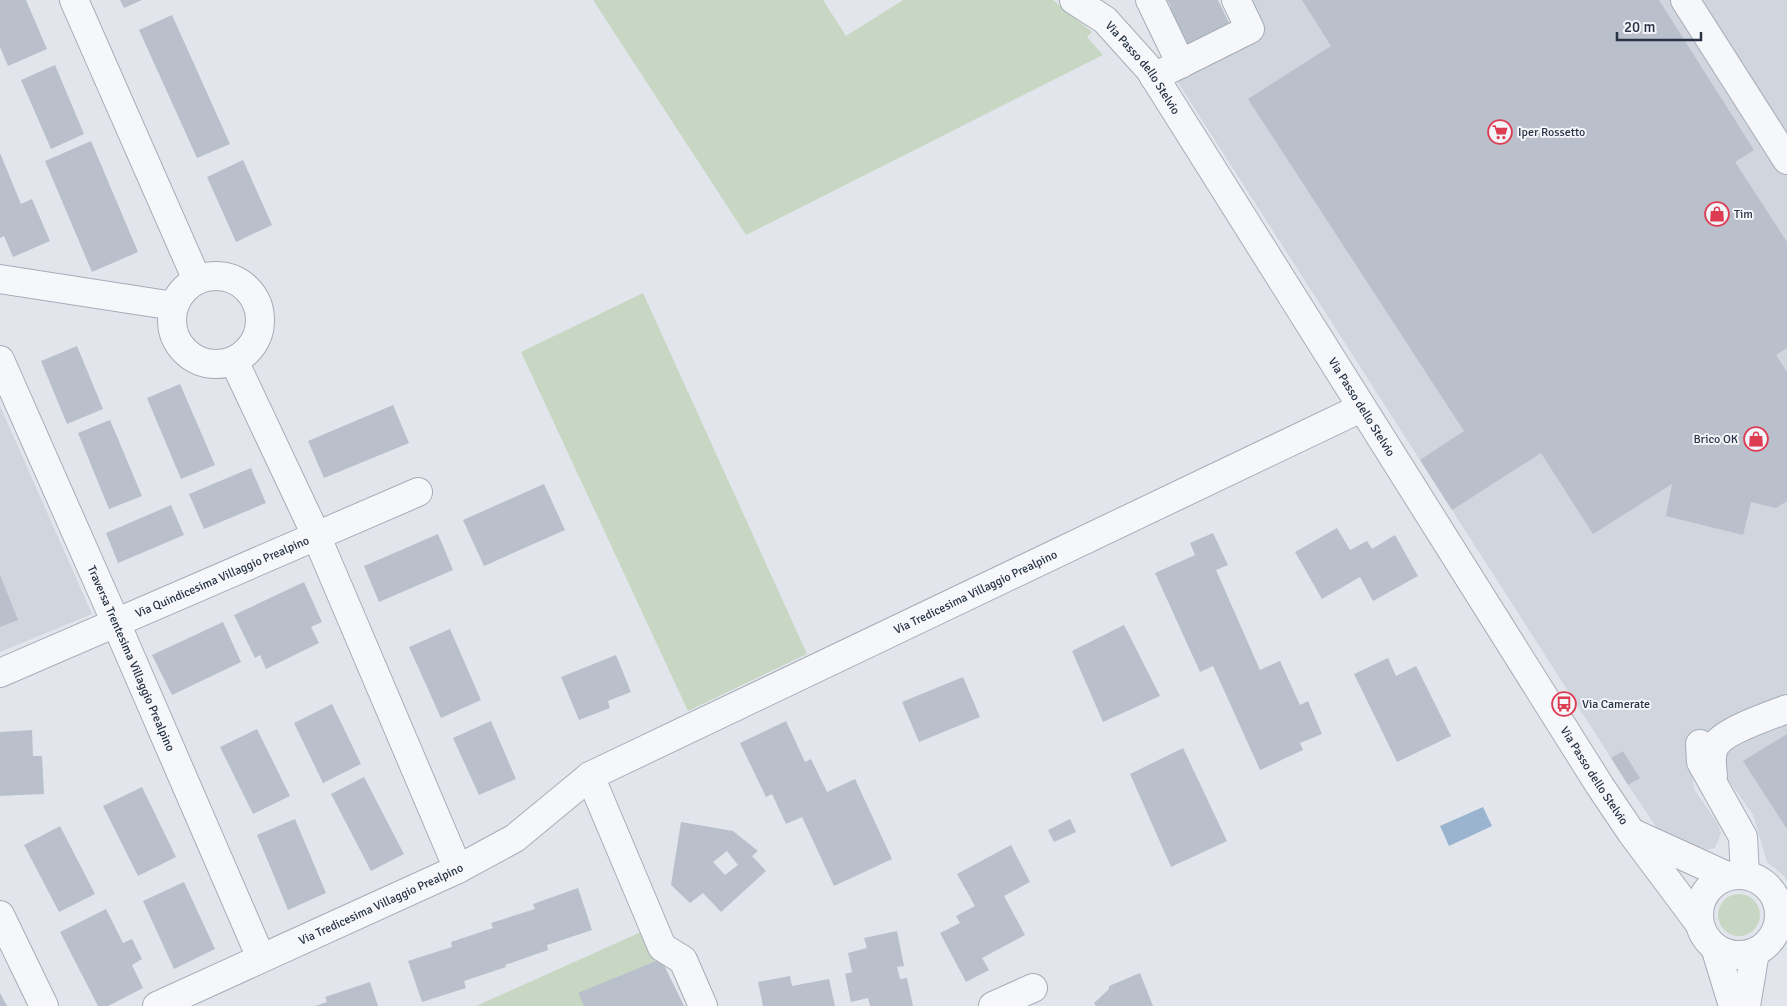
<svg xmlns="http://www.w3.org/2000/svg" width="1787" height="1006" viewBox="0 0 1787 1006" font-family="Signika,sans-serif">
  <rect width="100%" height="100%" fill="#e2e6ec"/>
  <path fill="#d0d5de" d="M1245,0h542v882l-3,-6 -17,-14 -14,-47 -26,-37 -9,-17 -29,-10 5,38 24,35 3,9 -6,15 -8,2 -19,-1 -29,-18 -31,-46 11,-7 -16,-27 -12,7 -436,-680 85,-46z
    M0,406l92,208 -92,38z"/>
  <path fill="#c8d7c3" d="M593,0h230l23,36 57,-36h150l39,32 -5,5 16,18 -357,180z
    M643,293l164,361 -119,57 -167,-359z
    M1718 915a21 21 0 1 1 42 0a21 21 0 1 1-42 0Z
    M643,931l31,75h-198z"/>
  <path fill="#9ab4cf" d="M1483,807l9,19 -43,20 -9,-20z"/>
  <path fill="#b9bfcb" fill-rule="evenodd" d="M0,0h26l21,49 -39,17 -8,-19z
    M120,0h22l-18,8z
    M1167,0h51l14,29 -48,24 -21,-42 8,-4z
    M1302,0h357l95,150 -19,12 52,80v106l-11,7 11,17v129l-11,7 -25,-6 -8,33 -77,-19 6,-32 -79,50 -52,-81 -89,57 -32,-50 44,-29 -216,-332 83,-53z
    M172,15l58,129 -33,14 -58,-128z
    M55,65l29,69 -33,15 -30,-69z
    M91,141l47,111 -46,20 -47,-111z
    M0,153l21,51 11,-5 18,42 -37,16 -9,-21 -4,2z
    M243,160l29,65 -36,17 -29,-65z
    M77,346l26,63 -36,15 -26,-63z
    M180,384l35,81 -34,14 -34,-81z
    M393,405l16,38 -85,35 -16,-37z
    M110,420l32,76 -33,13 -31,-76z
    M251,468l15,35 -62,26 -15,-35z
    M544,484l21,46 -81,36 -21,-46z
    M171,505l13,30 -66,28 -12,-30z
    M1337,528l13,22 17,-9 5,8 23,-14 23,41 -45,25 -13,-24 -38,22 -27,-47z
    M1213,533l15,32 -12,5 44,100 20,-9 20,44 8,-4 14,33 -22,9 3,7 -43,20 -47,-104 -13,6 -45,-99 40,-18 -5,-12z
    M438,534l15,36 -74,32 -15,-36z
    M0,575l18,45 -18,7z
    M304,582l18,40 -11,5 8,16 -53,26 -6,-14 -5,3 -21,-43z
    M223,622l18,40 -69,33 -20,-40z
    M1124,625l36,71 -57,26 -31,-71z
    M450,629l31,71 -40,18 -32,-71z
    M616,655l15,37 -23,9 2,7 -31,12 -18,-43z
    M1388,658l8,18 20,-10 35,70 -54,26 -43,-88z
    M963,677l17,40 -61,25 -17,-40z
    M332,704l29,60 -38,19 -29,-60z
    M491,721l25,58 -37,16 -26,-57z
    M786,721l19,41 6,-3 16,33 28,-13 37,80 -58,27 -32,-69 -16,7 -14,-30 -6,3 -26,-54z
    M257,729l33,67 -37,18 -33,-67z
    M32,730l1,26h9l2,38 -44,2v-64z
    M1787,734v95l-44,-68z
    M1183,748l44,93 -56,26 -41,-93z
    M1623,751l17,27 -12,7 -17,-27z
    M364,777l40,77 -33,17 -40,-77z
    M142,787l34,70 -38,19 -35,-70z
    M295,819l31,74 -38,17 -31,-75z
    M1070,819l6,13 -22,10 -6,-12z
    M681,822l52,9 25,20 -6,5 14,15 -45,41 -18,-19 -13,10 -19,-18zM727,851l11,14 -13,10 -12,-13z
    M60,826l35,68 -36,18 -35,-67z
    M1011,845l19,37 -26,14 21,39 -43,23 7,12 -23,12 -26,-49 20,-10 -4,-7 19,-10 -18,-32z
    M184,882l31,67 -41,20 -31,-68z
    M578,888l14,42 -45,15 1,5 -43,15 1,2 -42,14 2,7 -44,14 -14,-41 44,-14 -1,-5 42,-14 -2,-5 44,-14 -2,-5z
    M106,909l17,34 9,-4 10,20 -10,6 11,23 -35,18h-10l-38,-74z
    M897,931l7,35 -7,1 3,12 7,-1 6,28h-43l-2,-8 -17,4 -6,-28 7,-2 -4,-19 19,-5 -3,-10z
    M661,959l23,47h-100l-6,-13z
    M1140,973l13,33h-57l-2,-3 15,-14v-3z
    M790,976l2,10 37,-7 6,27h-72l-5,-24z
    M370,982l8,24h-63l12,-4 -2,-5z
    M0,993l7,13h-7z"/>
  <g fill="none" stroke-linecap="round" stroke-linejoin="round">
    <g stroke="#a6adb7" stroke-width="30">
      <g id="minor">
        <path d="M74,0l123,280"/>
        <path id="s1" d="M1074,0l31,20 45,50 450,716 31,46 68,91"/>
        <path d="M1150,0l31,64"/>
        <path d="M1685,0l102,160"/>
        <path d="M1154,77l96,-48 -14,-29"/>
        <circle cx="216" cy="320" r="44"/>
        <path d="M0,279l174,27"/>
        <path id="s2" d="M0,360l116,263 145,335"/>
        <path d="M234,361l82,174 142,334"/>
        <path id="s3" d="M0,673l418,-181"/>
        <path d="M1700,744l1,18 42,75 2,38"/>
        <path d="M590,776l72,171 21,13 20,46"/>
        <path d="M1713,776c-1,-10 -3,-22 2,-30 8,-15 56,-31 72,-37"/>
        <path d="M1635,834l92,42"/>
        <circle cx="1739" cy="915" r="40"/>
        <path d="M0,915l44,91"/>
        <path d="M1715,947l18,59"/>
        <path id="s4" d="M157,1006l301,-137 57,-31 75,-62 771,-368"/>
        <path d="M993,1006l40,-18"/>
        <path d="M1746,1006l9,-54"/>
      </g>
    </g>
    <use href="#minor" stroke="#f6f7fa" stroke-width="28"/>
  </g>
  <defs>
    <g id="supermarket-ring" transform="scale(1.25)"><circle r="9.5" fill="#f3f5f9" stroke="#dd3c53" stroke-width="1.5"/><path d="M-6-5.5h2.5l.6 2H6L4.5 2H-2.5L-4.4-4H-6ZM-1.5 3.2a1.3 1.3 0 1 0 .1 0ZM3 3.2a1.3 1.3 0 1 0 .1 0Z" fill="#dd3c53"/></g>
    <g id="shop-ring" transform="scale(1.25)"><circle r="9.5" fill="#f3f5f9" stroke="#dd3c53" stroke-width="1.5"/><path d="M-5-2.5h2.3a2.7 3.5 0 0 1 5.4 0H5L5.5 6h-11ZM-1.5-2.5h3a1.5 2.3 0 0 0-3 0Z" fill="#dd3c53"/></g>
    <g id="bus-ring" transform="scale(1.25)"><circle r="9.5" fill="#f3f5f9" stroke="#dd3c53" stroke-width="1.5"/><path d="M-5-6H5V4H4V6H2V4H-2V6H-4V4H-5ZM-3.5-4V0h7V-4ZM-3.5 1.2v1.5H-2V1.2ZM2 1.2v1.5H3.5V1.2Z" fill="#dd3c53"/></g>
  </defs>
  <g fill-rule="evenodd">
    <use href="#supermarket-ring" x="1500" y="132"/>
    <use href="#shop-ring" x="1717" y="214"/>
    <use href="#shop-ring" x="1756" y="439"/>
    <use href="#bus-ring" x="1564" y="704"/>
  </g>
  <g text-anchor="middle" stroke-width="4" stroke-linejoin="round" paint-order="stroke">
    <g font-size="12" fill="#283346" stroke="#f3f5f9">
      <text dy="4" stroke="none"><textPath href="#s1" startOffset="98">Via Passo dello Stelvio</textPath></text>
      <text dy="4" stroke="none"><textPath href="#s1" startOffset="502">Via Passo dello Stelvio</textPath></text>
      <text dy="4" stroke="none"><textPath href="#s3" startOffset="242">Via Quindicesima Villaggio Prealpino</textPath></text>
      <text dy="4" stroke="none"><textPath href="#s4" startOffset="920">Via Tredicesima Villaggio Prealpino</textPath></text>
      <text dy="4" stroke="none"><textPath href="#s2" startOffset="326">Traversa Trentesima Villaggio Prealpino</textPath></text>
      <text dy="4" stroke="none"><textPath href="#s1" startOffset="938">Via Passo dello Stelvio</textPath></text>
      <text dy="4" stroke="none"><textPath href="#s4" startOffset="246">Via Tredicesima Villaggio Prealpino</textPath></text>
    </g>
    <g font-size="12" fill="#283346" stroke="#f3f5f9" text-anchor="start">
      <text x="1518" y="136">Iper Rossetto</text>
      <text x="1734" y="218">Tim</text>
      <text x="1738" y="443" text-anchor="end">Brico OK</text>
      <text x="1582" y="708">Via Camerate</text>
    </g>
  </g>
  <path d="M1617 32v8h84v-8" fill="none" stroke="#283346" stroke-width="2.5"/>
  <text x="1624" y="32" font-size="15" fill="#283346" stroke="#f3f5f9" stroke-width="4" paint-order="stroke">20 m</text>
</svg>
